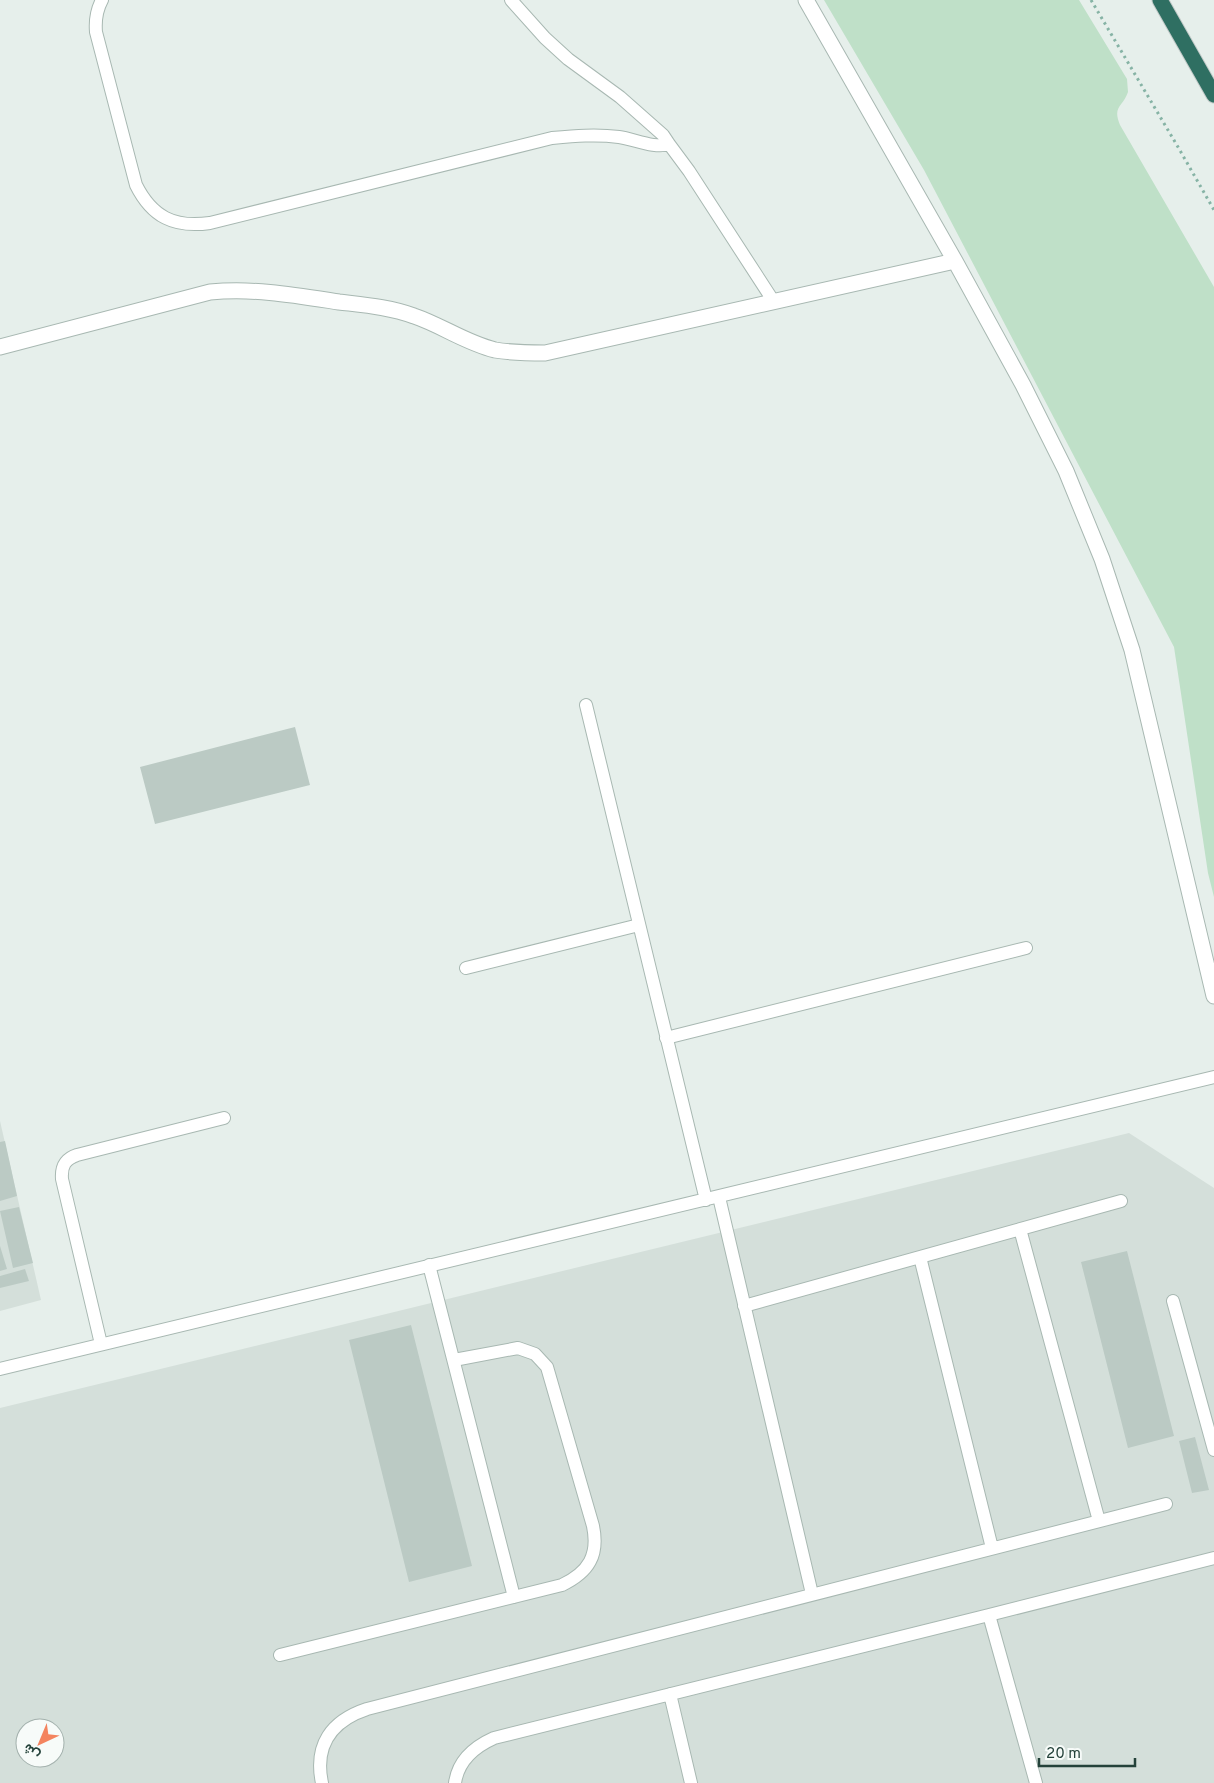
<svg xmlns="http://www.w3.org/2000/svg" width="1214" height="1783" viewBox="0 0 1214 1783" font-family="Overpass,Vazirmatn,sans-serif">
  <rect width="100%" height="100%" fill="#e6efeb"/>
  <path fill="#d4dfda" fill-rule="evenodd" d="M0,1121l41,179 -41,11z
    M1129,1133l85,55v595h-1214v-375zM25,1728h30v30h-30z"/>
  <path fill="#bfe0c8" d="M824,0h255l48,79 1,13c-5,15 -16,14 -8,33l94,162v610l-6,-24 -34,-226 -250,-477z"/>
  <path fill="#bbcac4" d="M295,727l15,58 -155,39 -15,-57z
    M5,1141l12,55 -17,5v-59z
    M19,1207l14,56 -20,5 -13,-57z
    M0,1246l7,23 -7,2z
    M1127,1251l47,185 -46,12 -47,-186z
    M25,1269l4,12 -29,7v-12z
    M411,1325l61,241 -63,16 -60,-242z
    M1195,1437l14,53 -17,3 -13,-52z"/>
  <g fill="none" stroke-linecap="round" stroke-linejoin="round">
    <g stroke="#a8b8b2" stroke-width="14">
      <path id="service" d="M102,0c-6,11 -7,20 -6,32l40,153c16,32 38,43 74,38l342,-85c22,-2 44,-4 67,-1 15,2 36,12 50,7l-6,-9 -43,-38 -52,-38 -23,-21 -34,-38
        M669,144l20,27 85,131
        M586,705l120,495
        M466,968l173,-43
        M666,1038l360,-90
        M719,1197l93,397
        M1020,1229l79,292
        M920,1257l72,291
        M429,1265l85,332
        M1173,1301l41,149
        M744,1306l377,-105
        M101,1344l-39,-165c-1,-13 3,-20 15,-24l147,-37
        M0,1369l1214,-292
        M989,1615l47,168
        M280,1655l282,-70c27,-13 37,-30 31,-59l-46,-159 -12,-13 -17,-6 -64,12
        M670,1694l21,89
        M322,1783c-8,-38 9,-62 45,-74l799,-205
        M455,1783c3,-22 19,-36 39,-45l495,-123 225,-57"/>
    </g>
    <g stroke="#a8b8b2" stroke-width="17">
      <path id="minor" d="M806,0l149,261 68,124 43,86 36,88 30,91 82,346
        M0,347l210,-55c45,-4 84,3 129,10 25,3 51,5 75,14 27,9 52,27 81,34 17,3 33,3 50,3l410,-92"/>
    </g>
    <g stroke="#c2cac8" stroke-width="17">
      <path id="motorway" d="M1160,0l54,95"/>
    </g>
    <path stroke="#86b3a5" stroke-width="3" stroke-dasharray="2.5 4" stroke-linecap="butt" d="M1091,0l87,147 36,63"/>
    <use href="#service" stroke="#fff" stroke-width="12"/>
    <use href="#minor" stroke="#fff" stroke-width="15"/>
    <use href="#motorway" stroke="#2f6f62" stroke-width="15"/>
  </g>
  <g transform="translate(40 1743) rotate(224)"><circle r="24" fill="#f7fbf9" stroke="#a3b1ad"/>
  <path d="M0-4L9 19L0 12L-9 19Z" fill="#f4845f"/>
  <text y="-8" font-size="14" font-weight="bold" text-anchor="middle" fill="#24423a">ش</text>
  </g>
  <path d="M1039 1758v8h96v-8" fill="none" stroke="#24423a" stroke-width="2.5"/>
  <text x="1046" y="1758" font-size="15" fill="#24423a" stroke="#f7fbf9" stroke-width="4" paint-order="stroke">20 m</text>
</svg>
